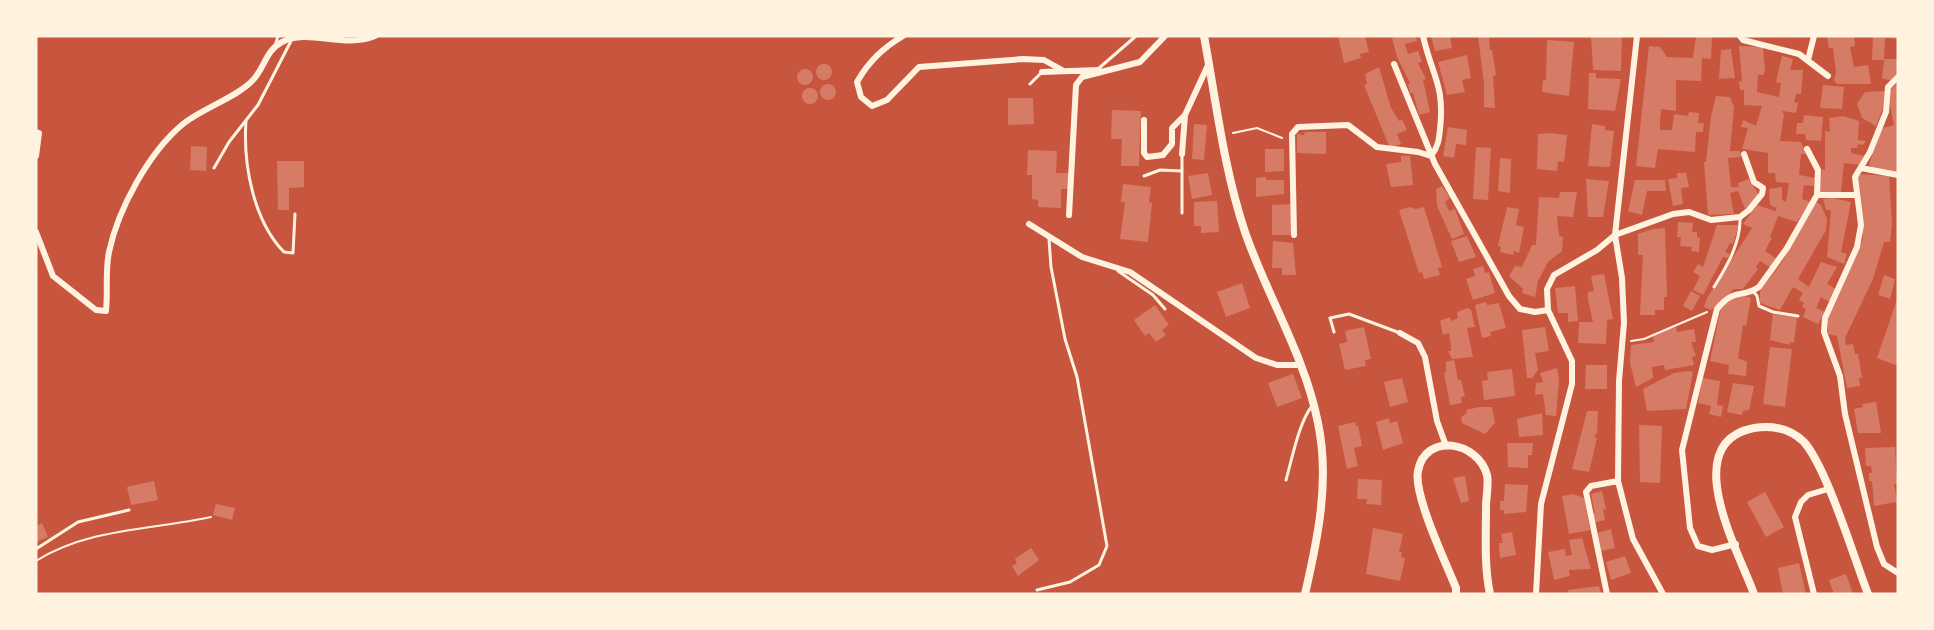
<svg xmlns="http://www.w3.org/2000/svg" width="1934" height="630" viewBox="0 0 1934 630" font-family="'IBM Plex Serif',serif">
  <rect width="100%" height="100%" fill="#c8553d"/>
  <path fill="#d67c66" d="M1338,36h27l4,16 -9,2 1,4 -17,5z
    M1399,36h16l2,5 -12,3 3,10 10,-3 4,11 -4,1 8,16 -3,1 7,32 -11,3 -6,-22h-3l-2,-8 2,-2 -13,-26 -5,-19z
    M1431,36h19l2,12 -17,3z
    M1478,36h11l1,14h2l4,25 -3,1 2,32 -11,-1v-23z
    M1591,36h31l-1,35 -28,-1z
    M1696,36h16l-1,23 -9,-1 -1,23 -25,-1v31l-15,-2 -1,12v9h12l2,-16 14,2 1,-4 10,1 -1,10h6l-1,9h-7l-1,20 -37,-3 -3,19 -19,-2 13,-120 11,1 7,10 26,1z
    M1827,36h27l1,10 -5,1 4,20 14,-2 3,19h-34l-3,-4 2,-7 -3,-25h-4z
    M1873,36h25v3l-13,-1 -1,21h14v14l-6,8 -10,-3 2,-18h-12z
    M1547,40l27,2 -5,54 -27,-4 1,-12h3z
    M1739,46l24,1 2,24 -2,4h-5l-1,17 22,5 2,-14 -5,-1 6,-26 11,3 -3,11h13l-2,24h-5l-2,8 4,1 -2,10 -14,-2 2,3 -4,27 21,1 5,12h-5l-2,21 16,3 -1,8 -10,-1 -2,14 9,3 -14,20 -19,-6 -8,21 2,1 -7,13 12,8 -6,9 -11,-7 -4,6 2,2 -15,20h-9l-23,21 -7,-3 3,-9 45,-70 -9,-4 14,-19 18,6 2,-3 -7,-3 -1,-16 13,-2v13l4,2 3,-19 -13,-1 -1,-9h-7v-20l-26,-4 6,-21 -7,-1 2,-7 13,6 6,-20 -18,-1v-15h-4l-1,-8 3,-1z
    M1731,49l4,29 -16,1 2,-29z
    M1467,55l4,23 -9,2 3,12 -18,3 -9,-33z
    M816 72a8 8 0 1 1 16 0a8 8 0 1 1-16 0Z
    M1379,67l12,41 8,13 3,-2 5,11 -10,4 4,10 -11,4 -26,-63 3,-1 -2,-10z
    M797 77a8 8 0 1 1 16 0a8 8 0 1 1-16 0Z
    M1589,73h7v5l25,1 -6,32 -27,-2z
    M1898,83v90l-26,-5 -3,-4 13,-36 12,-3 -4,-20 1,-16z
    M820 92a8 8 0 1 1 16 0a8 8 0 1 1-16 0Z
    M1823,85l21,2 -2,22 -22,-1z
    M802 96a8 8 0 1 1 16 0a8 8 0 1 1-16 0Z
    M1885,91l-2,17 -7,18 -14,-8 -5,-14 8,-12z
    M1716,96l14,1 4,10 -4,44h10l1,6 -13,1 3,29h8l-1,-4 11,-4 10,16 -14,14 -7,-18 -8,2 4,21 -26,1 -4,-53h2l5,-46z
    M1008,98h25l1,26 -26,1z
    M1112,110l29,1 -2,55h-18l1,-27h-11z
    M1804,115l19,2 -2,24 -15,-1 -1,-6h-9l1,-11h6z
    M1843,116l16,5 -1,19 8,1 -3,4 -5,-1 -1,4h-6v5l13,3 -5,9 -15,-2 -3,29h-22l3,-23 3,1v-39l5,1 -1,-14z
    M1194,124l13,1 -3,35 -12,-1z
    M1592,124l13,2v4l9,1 -4,36 -22,-1z
    M1448,127l19,3 -1,15 -10,-1 -2,14 -11,-2z
    M1305,132h21v22l-29,-1v-19l7,1z
    M1550,133l17,2 -3,27 -6,-1 -1,10 -20,-2 1,-35z
    M191,146l16,1 -1,24 -16,-1z
    M1476,147l15,1 -3,52 -15,-1z
    M1265,149h19v22l-19,1z
    M1028,150l29,1 -1,22h13v16h-8v19l-23,-1v-7l-6,-1v-24h-5z
    M1401,156h9l3,29 -22,2 -5,-23 15,-2z
    M1500,158l11,1 -1,34 -12,-2z
    M277,161h27v26l-15,1v22h-11z
    M1208,173l4,22 -20,4 -4,-23z
    M1677,173h9l3,14 -8,1 2,16 -10,2 -5,-27 9,-1z
    M1857,174l32,2 3,48 -2,18h-6l-11,37 -28,59 1,7 7,-1 2,10h3l4,24h-3l1,8 -13,2 -10,-52 -9,-2v-17l35,-78z
    M1266,177v3h18v14l-28,3v-19z
    M1586,179l23,2 -6,36h-15z
    M1635,180h30l1,11h-19l-5,24 -14,-4z
    M1123,184l28,3 -2,15 3,1 -4,39 -28,-3 5,-37h-4z
    M1442,186l8,12 -5,4 4,9 6,-2 9,25 -12,5 -15,-33 -1,-17z
    M1560,192h17l-4,25 -16,-1 2,20 4,1 -1,14 -14,11 -10,19 -3,16 -13,-4 1,-4 -14,-13 6,-10 7,1 10,-22h4l3,-48 20,1z
    M1833,198l18,4 -10,50 6,2 -3,10 -17,-7 4,-47h-5l-3,-11z
    M1217,201l2,31 -18,1v-7h-7v-24z
    M1816,202l5,3 6,14 -1,11 -28,49 11,8 12,-25 16,5 -10,17 9,5 -6,13 -9,-5 -5,11 9,4 -7,12 -15,-7 3,-8 -4,-2 2,-4 -5,-3 4,-7 -10,-6 -13,23 -20,-7v-12l22,-29z
    M1292,204l1,31h-21v-30z
    M1409,207l7,2 8,-2 18,60 -4,1 2,7 -16,4 -2,-7 -3,1 -20,-63z
    M1507,207l12,2 -3,16 8,2 -5,26 -5,-2 -1,4 -13,-3 1,-5 -3,-1z
    M1678,222l15,1 -1,9h5v5l3,1 -1,14 -8,-1 1,-4 -12,-1 1,-9h-4z
    M1717,225h22l-6,19 -3,-1 -5,9 5,2 -2,4 -5,-1 -20,38 -10,-5 7,-14 -7,-4 5,-8 5,3z
    M1665,228l2,69h-3v13h-9v5h-15l3,-60h-5v-21l15,-5z
    M1467,236l9,21 -17,5 -8,-21z
    M1273,241l20,2 3,32h-14v-7h-10z
    M1483,266l2,7 4,-1 6,21 -22,7 -7,-21 9,-3 -2,-7z
    M1604,274l9,45 -6,1 -1,24 -28,-1 1,-21h14l-5,-22v-8l6,-1 -3,-15z
    M1884,275l11,4 -5,20 -12,-4z
    M1242,283l8,25 -24,9 -9,-25z
    M1575,286l3,35 -10,1v-9h-10l-3,-25z
    M1691,291l9,5 -8,15 -9,-5z
    M1740,294l11,4 -5,28 -3,-1 -5,33 9,4 -1,14 -18,-2 1,-9 -19,-4 11,-53 5,-7z
    M1898,297v69l-21,-8z
    M1486,302l1,3 12,-2 7,25 -16,4 1,4 -9,2 -7,-33z
    M1155,305l14,20 -7,5 4,5 -10,7 -7,-9 -4,3 -11,-16z
    M1468,308l3,2 4,17 -8,1 6,29 -21,2 -4,-8h3v-5l-2,-13 -6,2 -3,-14 10,-4 1,4 7,-3 -1,-6z
    M1773,314l24,3 -3,26 -4,-1v3l-20,-5z
    M1364,327l7,32 -6,1 1,6 -21,4 -6,-26 8,-2 -2,-11z
    M1545,327l4,24 -14,2 3,17 -6,8h-5l-5,-48z
    M1676,327l1,5 17,-3 2,13h-5l5,14 -4,1 2,8 -29,5 -1,-5 -12,2 1,11 -17,9 -6,-24 1,-18 23,-3 -1,-6 4,-3z
    M1770,347l22,2 -7,58 -22,-3z
    M1454,360l4,20h3l4,16 -4,1 1,6 -12,2 -6,-32 2,-1v-10z
    M1586,365h21v24h-22z
    M1557,368l2,12 -3,36 -10,-1 -3,-21 -8,1 1,-12 7,-1 -3,-9z
    M1512,369l3,27 -31,4 -2,-19 6,-1 -1,-8z
    M1688,371l5,1 -7,37 -39,2 -4,-22 31,-16z
    M1293,374l9,24 -25,9 -9,-24z
    M1402,378l6,24 -18,5 -6,-25z
    M1703,378l17,3 -3,24 6,1 -2,11 -12,-3 2,-8 -13,-3z
    M1733,383l21,3 -5,24 -6,1 -1,4 -15,-3z
    M1876,402l5,31h-23l-4,-24 9,-2 -1,-3z
    M1479,407h13l3,16 -10,11 -23,-11 -1,-6 6,-4 -1,-3z
    M1587,411h11l-1,22 -3,4 3,1 -8,34 -17,-3z
    M1542,413l1,22 -24,2 -2,-18z
    M1389,418l1,5 7,-2 6,22 -20,7 -7,-28z
    M1355,422l1,4 2,-1 4,21 -8,2 4,18 -11,3 -9,-43z
    M1639,425l23,1 -2,57 -20,-1z
    M1507,443h26l-1,12h-4v13l-20,-1z
    M1895,447l2,37h-3l4,21 -2,-3 -22,4 -2,-25h-3v-8h3l-1,-7h-5l-1,-18z
    M1465,476l4,25 -8,2 -8,-25z
    M1358,479l24,1 -1,25 -15,-1 1,-5h-10z
    M154,481l4,19 -27,5 -4,-18z
    M1505,484l23,1 -2,27 -22,2v-4h-4v-9h4z
    M1602,491l4,18 -3,1 2,10 -12,3 -2,-9 4,-1 -4,-19z
    M1765,492l19,35 -18,10 -19,-35z
    M1573,494l11,4 6,32 -21,4 -7,-38z
    M216,504l19,4 -3,12 -19,-5z
    M42,523l6,14 -12,5v-16z
    M1373,528l30,6 -4,18h3l-1,5 4,1 -5,23 -34,-7z
    M1611,529l4,19 -14,3 -4,-18z
    M1512,532l4,23 -16,3 -1,-15h4l-2,-9z
    M1582,538l9,31 -22,1 1,6 -16,4 -6,-28 17,-3 1,7 6,-1 -3,-15z
    M1031,548l8,12 -21,16 -6,-10 5,-3 -2,-4z
    M1625,556l6,17 -20,7 -5,-18z
    M1799,563l7,31h-23l-5,-26z
    M1846,574l7,20h-19l-5,-14z
    M1599,586l2,8h-33v-4z"/>
  <g fill="none" stroke-linecap="round" stroke-linejoin="round">
    <path stroke="#fff3e0" stroke-width="2" d="M1233,133l24,-5 25,10
      M1631,341l13,-2 63,-27
      M36,561c52,-33 116,-31 175,-44"/>
    <path stroke="#fff3e0" stroke-width="3" d="M275,46l3,-10
      M1098,69l38,-33
      M1030,84l11,-11
      M246,121c-3,43 7,99 38,131l9,1 2,-39
      M214,168l15,-26 29,-37 33,-64
      M1144,176l16,-6 22,1
      M1182,213v-59
      M1118,271l35,24 12,14
      M1714,287c13,-21 27,-44 26,-70
      M1753,291l4,5 2,10 14,6 25,4
      M1334,332l-4,-14 19,-4 51,19
      M1286,480c6,-21 13,-58 26,-74
      M36,549l42,-27 51,-12
      M1037,590l33,-8 29,-17 8,-19 -30,-169 -12,-38 -14,-72 -2,-28"/>
    <path stroke="#fff3e0" stroke-width="6" d="M903,36c-20,12 -34,25 -46,46l4,15 11,9 15,-6 32,-33 104,-8 21,1 18,10
      M1637,36l-22,199 7,43 2,45 -5,58 -1,100 15,58 30,55
      M1740,36l3,4 56,14 29,22
      M1808,60l6,-24
      M1394,64l41,100 74,132 11,13 15,3 13,-2
      M1042,72l57,-2
      M1898,77l-10,10 -2,25 -16,40 -15,25 6,48 -4,22 -32,71 -1,14 16,44 5,38 32,133 7,17 14,9
      M1144,120v33l3,4 16,-2 9,-11v-16l13,-13
      M36,132l3,1 -3,23
      M1182,154l3,-39 24,-52
      M1861,168l37,7
      M1817,195h38
      M1069,215l7,-130 6,-8 58,-15 25,-26
      M1029,224l53,33 48,15 126,86 21,7h23
      M36,232l17,44 43,34 10,1c2,-19 -1,-40 3,-59 9,-43 40,-100 74,-128 18,-15 54,-27 69,-43 13,-13 13,-30 30,-39 26,-14 62,7 93,-6
      M1294,235l-2,-101 6,-7 50,-2 29,22 41,5 13,4c7,-9 8,-16 9,-27 5,-44 -8,-53 -17,-93
      M1400,333l18,10 7,14 12,64 8,22
      M1736,544l-24,6 -14,-4 -8,-18 -8,-78 35,-141c18,-22 24,-10 42,-22l28,-39 30,-53 1,-25 -11,-21
      M1536,594l5,-90 31,-120v-23l-24,-51 -1,-21 7,-14 43,-25 18,-15 58,-21 16,-2 22,8 29,-3 9,-7 13,-16 1,-6 -9,-6 -10,-28
      M1607,594l-21,-102 5,-6 27,-5
      M1814,594l-19,-77 6,-15 7,-7 20,-6"/>
    <path stroke="#fff3e0" stroke-width="8" d="M1204,36c12,65 20,134 41,196 22,64 60,124 73,191 12,57 0,115 -13,171
      M1456,594v-6c-10,-25 -43,-94 -38,-117 7,-39 60,-30 69,4 2,9 -1,22 -1,32 0,28 -2,59 4,87
      M1754,594c-15,-42 -77,-151 0,-166 19,-3 36,0 50,14 23,26 50,116 64,152"/>
  </g>
  <rect width="1934" height="630" fill="none" stroke="#fff3e0" stroke-width="75"/>
</svg>
